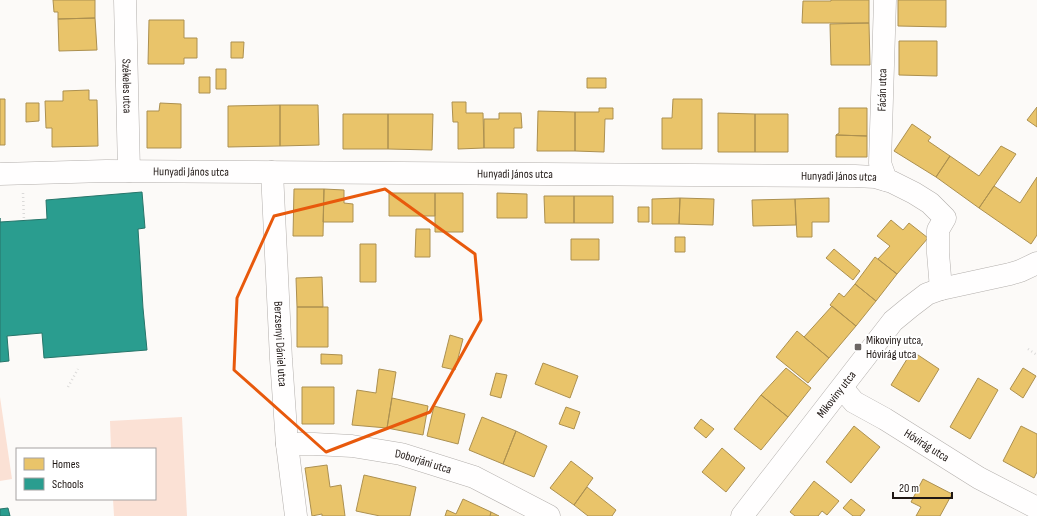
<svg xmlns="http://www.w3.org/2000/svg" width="1037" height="516" viewBox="0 0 1037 516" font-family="'Sofia Sans Condensed',sans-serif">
  <rect width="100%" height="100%" fill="#fcfaf8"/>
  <path fill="#fbe1d5" d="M0,397l12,82 -12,2z
    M182,417l5,99h-73l-1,-17h42v-50h-44l-1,-28z"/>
  <path fill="#e9c46a" stroke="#ac9050" d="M53,0h42v18l-37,1v-7h-4z
    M831,0h38v23h-67l1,-22h28z
    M898,0h48v27l-48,-1z
    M95,18l2,32 -38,1 -1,-32z
    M149,20h35v18h13v20h-13v6h-36z
    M869,23l1,42h-39l-1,-41z
    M899,41h38v35l-38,-1z
    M231,42h13l-1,16h-12z
    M216,69h10v20h-10z
    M199,77h11v16h-11z
    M587,78h19v10h-19z
    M89,90v10h8l1,46 -46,1v-19h-6l-1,-27h18v-10z
    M0,99h5v46h-5z
    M673,99h29v50h-40v-31h10z
    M452,102h14v11h17l1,35 -26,1v-27h-5z
    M26,103h13v18l-13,1z
    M160,103l21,1v44h-34v-37h12z
    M280,105h38l1,40 -39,1z
    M280,105v41l-52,1v-41z
    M1037,107v20l-10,-7z
    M599,108h14v11h-8l-1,33 -29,-1v-39h24z
    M839,108h28v28l-31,-1 3,-2z
    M538,111l37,1v39h-38z
    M499,113h22l1,15h-8v20h-30v-29h15z
    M718,113l37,1v38h-37z
    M343,114h45v35h-45z
    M388,114h45l-1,36 -44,-1z
    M755,114h33v38h-33z
    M912,124l19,13 -3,4 22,15 -14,21 -42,-26z
    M836,135l31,1v21h-31z
    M1001,146l15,8 -37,54 -43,-31 14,-21 29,20z
    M1037,177v58l-6,9 -52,-36 15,-22 26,17z
    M294,189h30l-1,47h-30z
    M324,189l20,1v13l9,1v18h-30z
    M389,193h46v23h-46z
    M435,193h28v39h-28z
    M497,193l30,1v24h-30z
    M544,196h30v27h-29z
    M574,196h39v27h-39z
    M680,198l-1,26h-27v-25z
    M680,198l34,1 -1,26 -34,-1z
    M829,198v24h-17v15h-15l-2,-38z
    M795,199l1,26 -43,1 -1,-26z
    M638,207h11v15h-11z
    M891,220l12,10 6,-7 19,15 -31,36 -19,-15 12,-13 -13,-10z
    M416,229h14v28h-15z
    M675,237h10v15h-10z
    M571,239h28v21h-28z
    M360,244h16v38h-16z
    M834,249l26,22 -7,9 -27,-22z
    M875,257l22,17 -21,27 -21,-17z
    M322,277l1,30h-26l-1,-29z
    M855,284l21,17 -20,25 -26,-21 9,-12 5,4z
    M832,306l24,20 -27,32 -25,-21z
    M297,307h31v40h-31z
    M797,331l32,27 -21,25 -32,-26z
    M450,335l13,4 -8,31 -13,-3z
    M912,351l27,18 -20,33 -28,-17z
    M321,354l21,1v9h-21z
    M543,363l35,13 -8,22 -35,-14z
    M786,368l25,20 -23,29 -27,-22z
    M1023,368l13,8 -13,22 -13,-9z
    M379,369l17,3 -9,56 -35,-3 5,-35 19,3z
    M496,373l11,2 -6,23 -11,-3z
    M978,378l20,12 -28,49 -20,-12z
    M302,387h32v37h-32z
    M761,395l27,22 -27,33 -27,-21z
    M392,398l36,8 -5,29 -36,-7z
    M434,406l31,8 -7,30 -31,-8z
    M566,407l14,5 -6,17 -15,-5z
    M482,417l34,14 -13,33 -34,-14z
    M701,419l13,10 -8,9 -12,-10z
    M854,426l26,21 -29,36 -25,-21z
    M1021,426l16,8v38l-3,6 -31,-17z
    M516,431l31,15 -13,31 -31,-13z
    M722,448l23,20 -19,24 -24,-20z
    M571,461l22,17 -19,27 -24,-17z
    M327,465l3,22 11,-2 4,31h-23v-2l-10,2 -7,-48z
    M364,475l52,12 -6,29h-30l-24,-5z
    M923,479l29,15 -12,22h-24l5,-9 -10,-5z
    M814,481l25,20 -12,14 -5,-4 -4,5h-23l-5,-4z
    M587,487l29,23 -4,6h-24l-14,-11z
    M463,499l28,13 -1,4h-45l2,-6 9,4z
    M851,499l14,11 -5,6h-7l-10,-8z
    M491,512l8,4h-9z"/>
  <path fill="#2a9d8f" stroke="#27756a" d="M142,192l3,36 -7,1 5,79 4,42 -103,8 -2,-25 -35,3 2,25 -9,1v-144v4l47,-3 -1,-19z
    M8,508l2,8h-10v-7z"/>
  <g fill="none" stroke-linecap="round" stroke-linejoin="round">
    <g stroke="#b3afac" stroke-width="23">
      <g id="street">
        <path id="s1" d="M125,0l4,171"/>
        <path d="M885,0l-5,163 6,17"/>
        <path id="s2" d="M272,172l9,187 6,85 9,72"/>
        <path id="s3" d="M0,174l106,-3 749,5 20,1 17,5 22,11 16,10 15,15 -7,12v23l3,36"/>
        <path id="s4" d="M842,388l12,14 31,17 94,59 58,30"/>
        <path id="s5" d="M287,444h27l38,2 49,8 73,23 75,39"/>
        <path id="s6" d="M742,516l151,-195 17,-14 17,-13 14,-5 69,-15 10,-3 17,-8"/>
      </g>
    </g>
    <path stroke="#dbdad9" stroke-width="2.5" stroke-dasharray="1 3" stroke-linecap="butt" d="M23,193l1,28
      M1028,349l9,6
      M68,387l10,-18"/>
    <use href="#street" stroke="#fffefe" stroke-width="22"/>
  </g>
  <path fill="none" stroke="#e8590c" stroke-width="3" stroke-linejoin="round" d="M385,189l90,65 6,66 -51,92 -104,40 -92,-82 3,-72 37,-82z"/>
  <rect fill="#6c6664" stroke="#fff" stroke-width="1.5" x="854" y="343" width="8" height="8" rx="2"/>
  <g text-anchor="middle" stroke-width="4" stroke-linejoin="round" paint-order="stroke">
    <g font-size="12" fill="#1f1714" stroke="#fff">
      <text dy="4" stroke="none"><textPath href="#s1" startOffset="86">Székeles utca</textPath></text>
      <text transform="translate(882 90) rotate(-89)" y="4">Fácán utca</text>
      <text dy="4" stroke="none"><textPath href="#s3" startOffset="191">Hunyadi János utca</textPath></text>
      <text dy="4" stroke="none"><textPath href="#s3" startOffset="515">Hunyadi János utca</textPath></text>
      <text dy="4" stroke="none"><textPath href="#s3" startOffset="839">Hunyadi János utca</textPath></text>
      <text dy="4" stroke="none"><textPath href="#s2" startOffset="172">Berzsenyi Dániel utca</textPath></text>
      <text dy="4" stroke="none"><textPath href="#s6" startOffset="154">Mikoviny utca</textPath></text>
      <text dy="4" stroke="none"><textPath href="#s4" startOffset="103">Hóvirág utca</textPath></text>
      <text dy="4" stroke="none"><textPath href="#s5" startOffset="138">Doborjáni utca</textPath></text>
    </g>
    <g font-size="12" fill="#1f1714" stroke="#fff" text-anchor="start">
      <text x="866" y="344">Mikoviny utca,<tspan x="866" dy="14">Hóvirág utca</tspan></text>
    </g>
  </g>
  <rect x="16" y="448" width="140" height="52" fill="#ffffff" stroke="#a5a2a1"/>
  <rect x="24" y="458" width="20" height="12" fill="#e9c46a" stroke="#a5a2a1"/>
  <text x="52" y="468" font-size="12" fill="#1f1714">Homes</text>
  <rect x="24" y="478" width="20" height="12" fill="#2a9d8f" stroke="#a5a2a1"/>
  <text x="52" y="488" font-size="12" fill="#1f1714">Schools</text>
  <path d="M893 492v6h59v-6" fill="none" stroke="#1f1714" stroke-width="2"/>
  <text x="899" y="492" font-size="12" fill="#1f1714" stroke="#ffffff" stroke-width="3" paint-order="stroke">20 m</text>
</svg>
